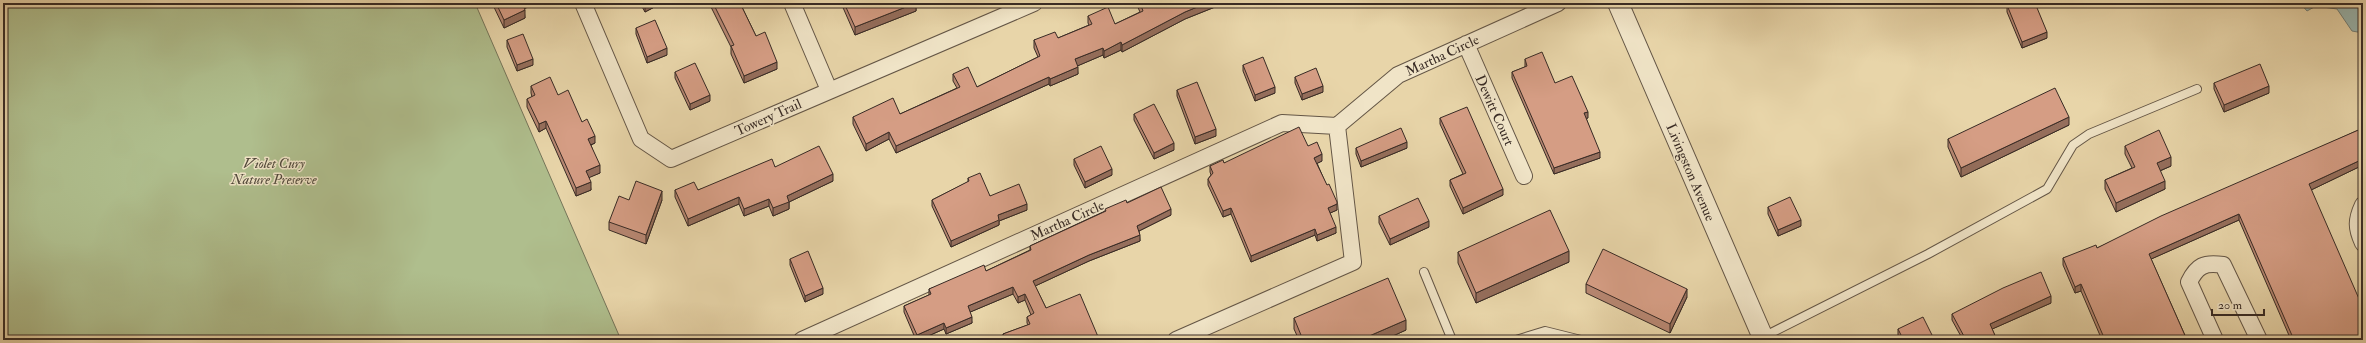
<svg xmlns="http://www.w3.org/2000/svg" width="2366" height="343" viewBox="0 0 2366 343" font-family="'IM FELL Double Pica',serif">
  <rect width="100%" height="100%" fill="#e8d5a9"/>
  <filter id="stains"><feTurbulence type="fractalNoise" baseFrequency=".005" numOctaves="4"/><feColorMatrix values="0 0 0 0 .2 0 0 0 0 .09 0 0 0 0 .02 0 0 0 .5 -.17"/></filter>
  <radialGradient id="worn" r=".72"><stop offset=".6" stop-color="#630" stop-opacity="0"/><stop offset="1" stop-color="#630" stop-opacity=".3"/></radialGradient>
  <path fill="#afbe8d" stroke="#747459" d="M3,3h472l146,337h-618z"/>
  <path fill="#99b7b1" stroke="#727f79" d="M2300,3h63v30l-11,-2 -15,-22 -21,-3 -9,5z"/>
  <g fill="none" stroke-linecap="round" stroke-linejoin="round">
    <g stroke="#645646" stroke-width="10">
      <path id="service" d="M1424,272l28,68
        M1763,337l165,-83 119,-65 26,-44 16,-11 108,-45
        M1516,340l29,-9 36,9"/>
    </g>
    <g stroke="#645646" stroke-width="18">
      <path id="minor" d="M583,3l58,136 30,20 363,-156
        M792,3l37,87
        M1466,44l58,132
        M1337,126l61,-51 160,-72
        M2363,205c-7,15 -7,23 0,38
        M802,340l480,-217 55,3 16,136 -177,78
        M2215,340l-26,-58c8,-16 15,-20 34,-17l36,75"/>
    </g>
    <g stroke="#645646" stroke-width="22">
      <path id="tertiary" d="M1618,3l146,337"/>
    </g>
    <use href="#service" stroke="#f0e4c7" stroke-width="8"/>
    <use href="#minor" stroke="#f0e4c7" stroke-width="16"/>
    <use href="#tertiary" stroke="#f0e4c7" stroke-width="20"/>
  </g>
  <path fill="#b78772" stroke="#382b25" d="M492,3h44l-12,6 1,9 -21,10z
    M640,3h22l-17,9z
    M709,3h31l16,33 21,33 -33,14 -13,-29v-7z
    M841,3h75v8l-61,24z
    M1136,3h89l-40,16 -63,33 -1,-2 -17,8 -1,-3 -26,11 1,8 -28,12 -1,-2 -153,69 -7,-14 -23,12 -13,-27v-7l47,-3 57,-26 -4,-7v-7l24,13 61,-30 -4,-9v-8l24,-2 31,-13 -1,-2v-7l27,8 25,-12z
    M2007,5l40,33 -25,10 -15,-36z
    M636,28l31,27 -20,8 -11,-29z
    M507,40l26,25 -16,6 -10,-24z
    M1525,59l30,24 33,35h-2l14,40 -46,16 -42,-96v-6l13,-5z
    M1243,65l32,28 -20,8 -12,-30z
    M675,72l35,29 -20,9 -15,-32z
    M1295,77l28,15 -21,8 -7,-17z
    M2214,83l55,10 -45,19 -10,-23z
    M531,86l27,9 24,27 13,21 -4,2 9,28 -11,4 2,13 -15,6 -30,-68 -7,4 -12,-25v-8l5,-2 -1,-4z
    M1177,90l39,46 -21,8 -18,-48z
    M1134,114l40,36 -20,9 -20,-39z
    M1440,118l63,77 -40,19 -13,-28v-6l13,-6 -23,-50z
    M2069,125l-108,52 -13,-30v-8z
    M2363,128v37l-52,25 52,150h-72l-52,-120 -88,39 36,81h-85l-21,-49 -6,2 -12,-28v-7l34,-10z
    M1308,146l14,15 -5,2 20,47 -7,3 6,20 -19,8 -2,-6 -64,27 -20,-48 -8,3 -15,-32v-6l3,-4 -1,-3v-6l14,-3z
    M2125,146l46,20 -11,5 5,18 -49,23 -11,-23v-9l27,-12 -7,-14z
    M1356,148h51l-46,19 -5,-13z
    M1074,159l38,16 -27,13 -11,-23z
    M775,167l58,14 -44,21v7l-16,7 -4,-10 -25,10 -5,-12 -51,22 -13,-29v-7h23z
    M968,178l22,18 37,14 -28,11v4l-48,22 -19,-41v-6l36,-18z
    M629,200h33l-16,44 -37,-14v-8z
    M1127,203l44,12 -32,16 1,10 -51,20 -54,25 11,22 53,32h-96v-6l25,-9 -1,-2v-6l4,-2 -6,-15 -7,3 -5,-9 -43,18 2,11 -26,11 -2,-5 -25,11h-3l-12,-28v-6l25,-11v-6l57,-18 44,-21v-4l75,-35v-2z
    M1768,207l33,19 -23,10 -10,-22z
    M1379,216l50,11 -39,18 -11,-22z
    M1458,252l111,10 -93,41 -18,-40z
    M790,259l33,35 -18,8 -15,-37z
    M1586,284l101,13 -17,36 -84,-40z
    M2051,303l-59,26 5,11h-34l-11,-20v-6z
    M1294,318l112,12 -22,10h-85l-5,-11z
    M1898,329l36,11 -35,-2 -1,-3z"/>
  <path fill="#956e5c" stroke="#382b25" d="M521,3h15l-15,7z
    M651,3h11l-17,9v-6z
    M916,3v8l-61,24v-8z
    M1207,3h18l-40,16 -63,33v-7l63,-33z
    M1260,3h5l-5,2z
    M525,10v8l-21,10v-8z
    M2047,32v6l-25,10v-6z
    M1121,42v8l-17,8v-7z
    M667,48v7l-20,8v-6z
    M1103,48v7l-28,12v-8z
    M533,59v6l-16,6v-6z
    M777,62v7l-33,14v-7z
    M1078,67v7l-28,12v-7z
    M1049,77v7l-153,69v-7z
    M1323,86v6l-21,8v-6z
    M2269,86v7l-45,19v-7z
    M1275,87v6l-20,8v-6z
    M710,95v6l-20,9v-6z
    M1588,112v6l-4,1v-6z
    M2069,117v8l-108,52v-9z
    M546,121v7l-7,4v-8z
    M1216,129v7l-21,8v-7z
    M889,132v7l-23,12v-7z
    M595,136v7l-7,3v-7z
    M1407,142v6l-46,19v-6z
    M1174,143v7l-20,9v-6z
    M1600,152v6l-46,16v-6z
    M1322,154v7l-8,4v-7z
    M2171,157v9l-14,6v-9z
    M2363,159v6l-54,26v-7z
    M600,165v8l-14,6v-8z
    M1112,169v6l-27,13v-6z
    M833,174v7l-44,21v7l-16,7v-8l14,-12z
    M2165,181v8l-49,23v-9z
    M591,182v8l-15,6v-8z
    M1503,189v6l-40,19v-6z
    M662,191v9l-16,44v-9z
    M739,197v7l-51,22v-7z
    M769,199v7l-25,10v-7z
    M1027,204v6l-28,11v4l-48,22v-6l47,-26z
    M1337,204v6l-9,4v-6z
    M1231,208v6l-8,3v-6z
    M1171,209v6l-34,17v-6z
    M2239,214v6l-90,40v-6z
    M1801,220v6l-23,10v-6z
    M1429,221v6l-39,18v-6z
    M1336,227v6l-19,8v-6z
    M1315,229v6l-64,27v-6z
    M1140,235v6l-51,20 -56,26v-6l56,-26z
    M1569,251v11l-93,41v-10z
    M2081,284v7l-6,2v-6z
    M1013,287v7l-45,19v-7z
    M823,288v6l-18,8v-6z
    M1687,289v8l-17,36v-9z
    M1025,294v6l-7,3v-6z
    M2051,296v7l-61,27v-6z
    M972,317v6l-26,11v-6z
    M1406,320v10l-22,10h-24z
    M944,323v6l-25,11h-2v-5z"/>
  <path fill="#d59d84" stroke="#382b25" d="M496,3h26l3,7 -21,10z
    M643,3h8l-6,3z
    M713,3h27l16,33 9,-4 12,30 -33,14 -13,-30 3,-1z
    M844,3h72l-61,24z
    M1140,3h67l-22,9 -63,33 -1,-3 -17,9 -1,-3 -28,11 3,8 -28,12 -1,-2 -153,69 -7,-14 -23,12 -13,-27 40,-19 7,16 60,-27 -7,-13 15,-7 9,20 63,-31 -6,-16 21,-8 3,6 34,-14 -4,-8 20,-9 7,17 28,-13z
    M2013,3h22l12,29 -25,10 -15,-37z
    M655,20l12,28 -20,9 -11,-29z
    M523,34l10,25 -16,6 -10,-25z
    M1542,52l13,31 17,-7 16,36 -4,1 16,39 -46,16 -42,-96 15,-6 -2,-7z
    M1263,57l12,30 -20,8 -12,-30z
    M695,63l15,32 -20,9 -15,-32z
    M2260,64l9,22 -45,19 -10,-22z
    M1316,68l7,18 -21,8 -7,-17z
    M550,77l8,18 10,-5 14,32 5,-3 8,17 -7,3 12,26 -14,6 5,11 -15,6 -30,-67 -7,3 -12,-25 8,-4 -4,-9z
    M1197,82l19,47 -21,8 -18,-47z
    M2055,88l14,29 -108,51 -13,-29z
    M1154,104l20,39 -20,10 -20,-39z
    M1467,107l36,82 -40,19 -13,-28 16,-7 -26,-55z
    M1299,127l9,19 9,-4 5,12 -8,4 13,27 2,-1 8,18v2l-9,4 8,19 -19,8 -2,-6 -64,27 -20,-48 -8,3 -15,-32 5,-6 -3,-7 13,-6 1,3z
    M1401,128l6,14 -46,19 -5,-13z
    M2363,128v31l-54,25 54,124v32h-69l-55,-126 -90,40 38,86h-82l-24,-56 -6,3 -12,-29 33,-13 1,3 64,-32z
    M2159,130l12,27 -14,6 8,18 -49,22 -11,-23 30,-13 -10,-21z
    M819,146l14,28 -46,22 2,6 -16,6 -4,-9 -25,10 -5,-12 -51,22 -13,-29 19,-8 4,8 74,-31 3,8z
    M1101,146l11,23 -27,13 -11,-23z
    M980,173l10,23 29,-12 8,20 -29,11 1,5 -48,21 -19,-41 37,-19 -1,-3z
    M636,181l26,10 -16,44 -37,-13 10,-26 10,4z
    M1161,187l10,22 -34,17 3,9 -51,20 -56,26 13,27 34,-14 19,45 -1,1h-92l-3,-6 27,-10 -3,-7 7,-4 -9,-19 -7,3 -5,-10 -45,19 4,11 -26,11 -2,-5 -27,12 -13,-29 27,-12 -2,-5 55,-24 2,6 45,-21 -1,-4 76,-35 -1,-2 21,-9 1,3z
    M1790,197l11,23 -23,10 -10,-23z
    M1418,198l11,23 -39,18 -11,-23z
    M1550,210l19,41 -93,42 -18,-41z
    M1603,249l84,40 -17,35 -84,-40z
    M808,251l15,37 -18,8 -15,-37z
    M2041,272l10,24 -61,28 7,16h-31l-14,-26 51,-26z
    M1388,278l18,42 -46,20h-57l-9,-22z
    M1923,317l11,22 -1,1h-37l6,-3 -4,-8z"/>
  <g text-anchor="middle" stroke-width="3" stroke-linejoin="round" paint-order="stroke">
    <g font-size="14" fill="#382b25" stroke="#f0e4c7">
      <text transform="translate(1442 55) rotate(-25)" y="5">Martha Circle</text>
      <text transform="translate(1495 110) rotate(66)" y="5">Dewitt Court</text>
      <text transform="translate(768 117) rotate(-24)" y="5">Towery Trail</text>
      <text transform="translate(1691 172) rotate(67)" y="5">Livingston Avenue</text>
      <text transform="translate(1067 220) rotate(-24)" y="5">Martha Circle</text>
    </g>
    <g font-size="14" font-style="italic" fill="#50483a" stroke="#f0e4c7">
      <text x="274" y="168">Violet Cury<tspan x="274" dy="16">Nature Preserve</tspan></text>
    </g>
  </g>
  <rect width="2366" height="343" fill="none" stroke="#e8d5a9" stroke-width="16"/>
  <rect x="4" y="4" width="2358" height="335" fill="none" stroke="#382b25" stroke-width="2"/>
  <rect x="8" y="8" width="2350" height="327" fill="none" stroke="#382b25"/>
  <path d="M2212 309v6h52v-6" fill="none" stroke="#382b25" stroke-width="2"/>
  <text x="2218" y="309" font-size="12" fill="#382b25" stroke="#f0e4c7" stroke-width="3" paint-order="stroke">20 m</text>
  <rect width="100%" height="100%" filter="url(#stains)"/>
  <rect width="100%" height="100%" fill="url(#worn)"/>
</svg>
